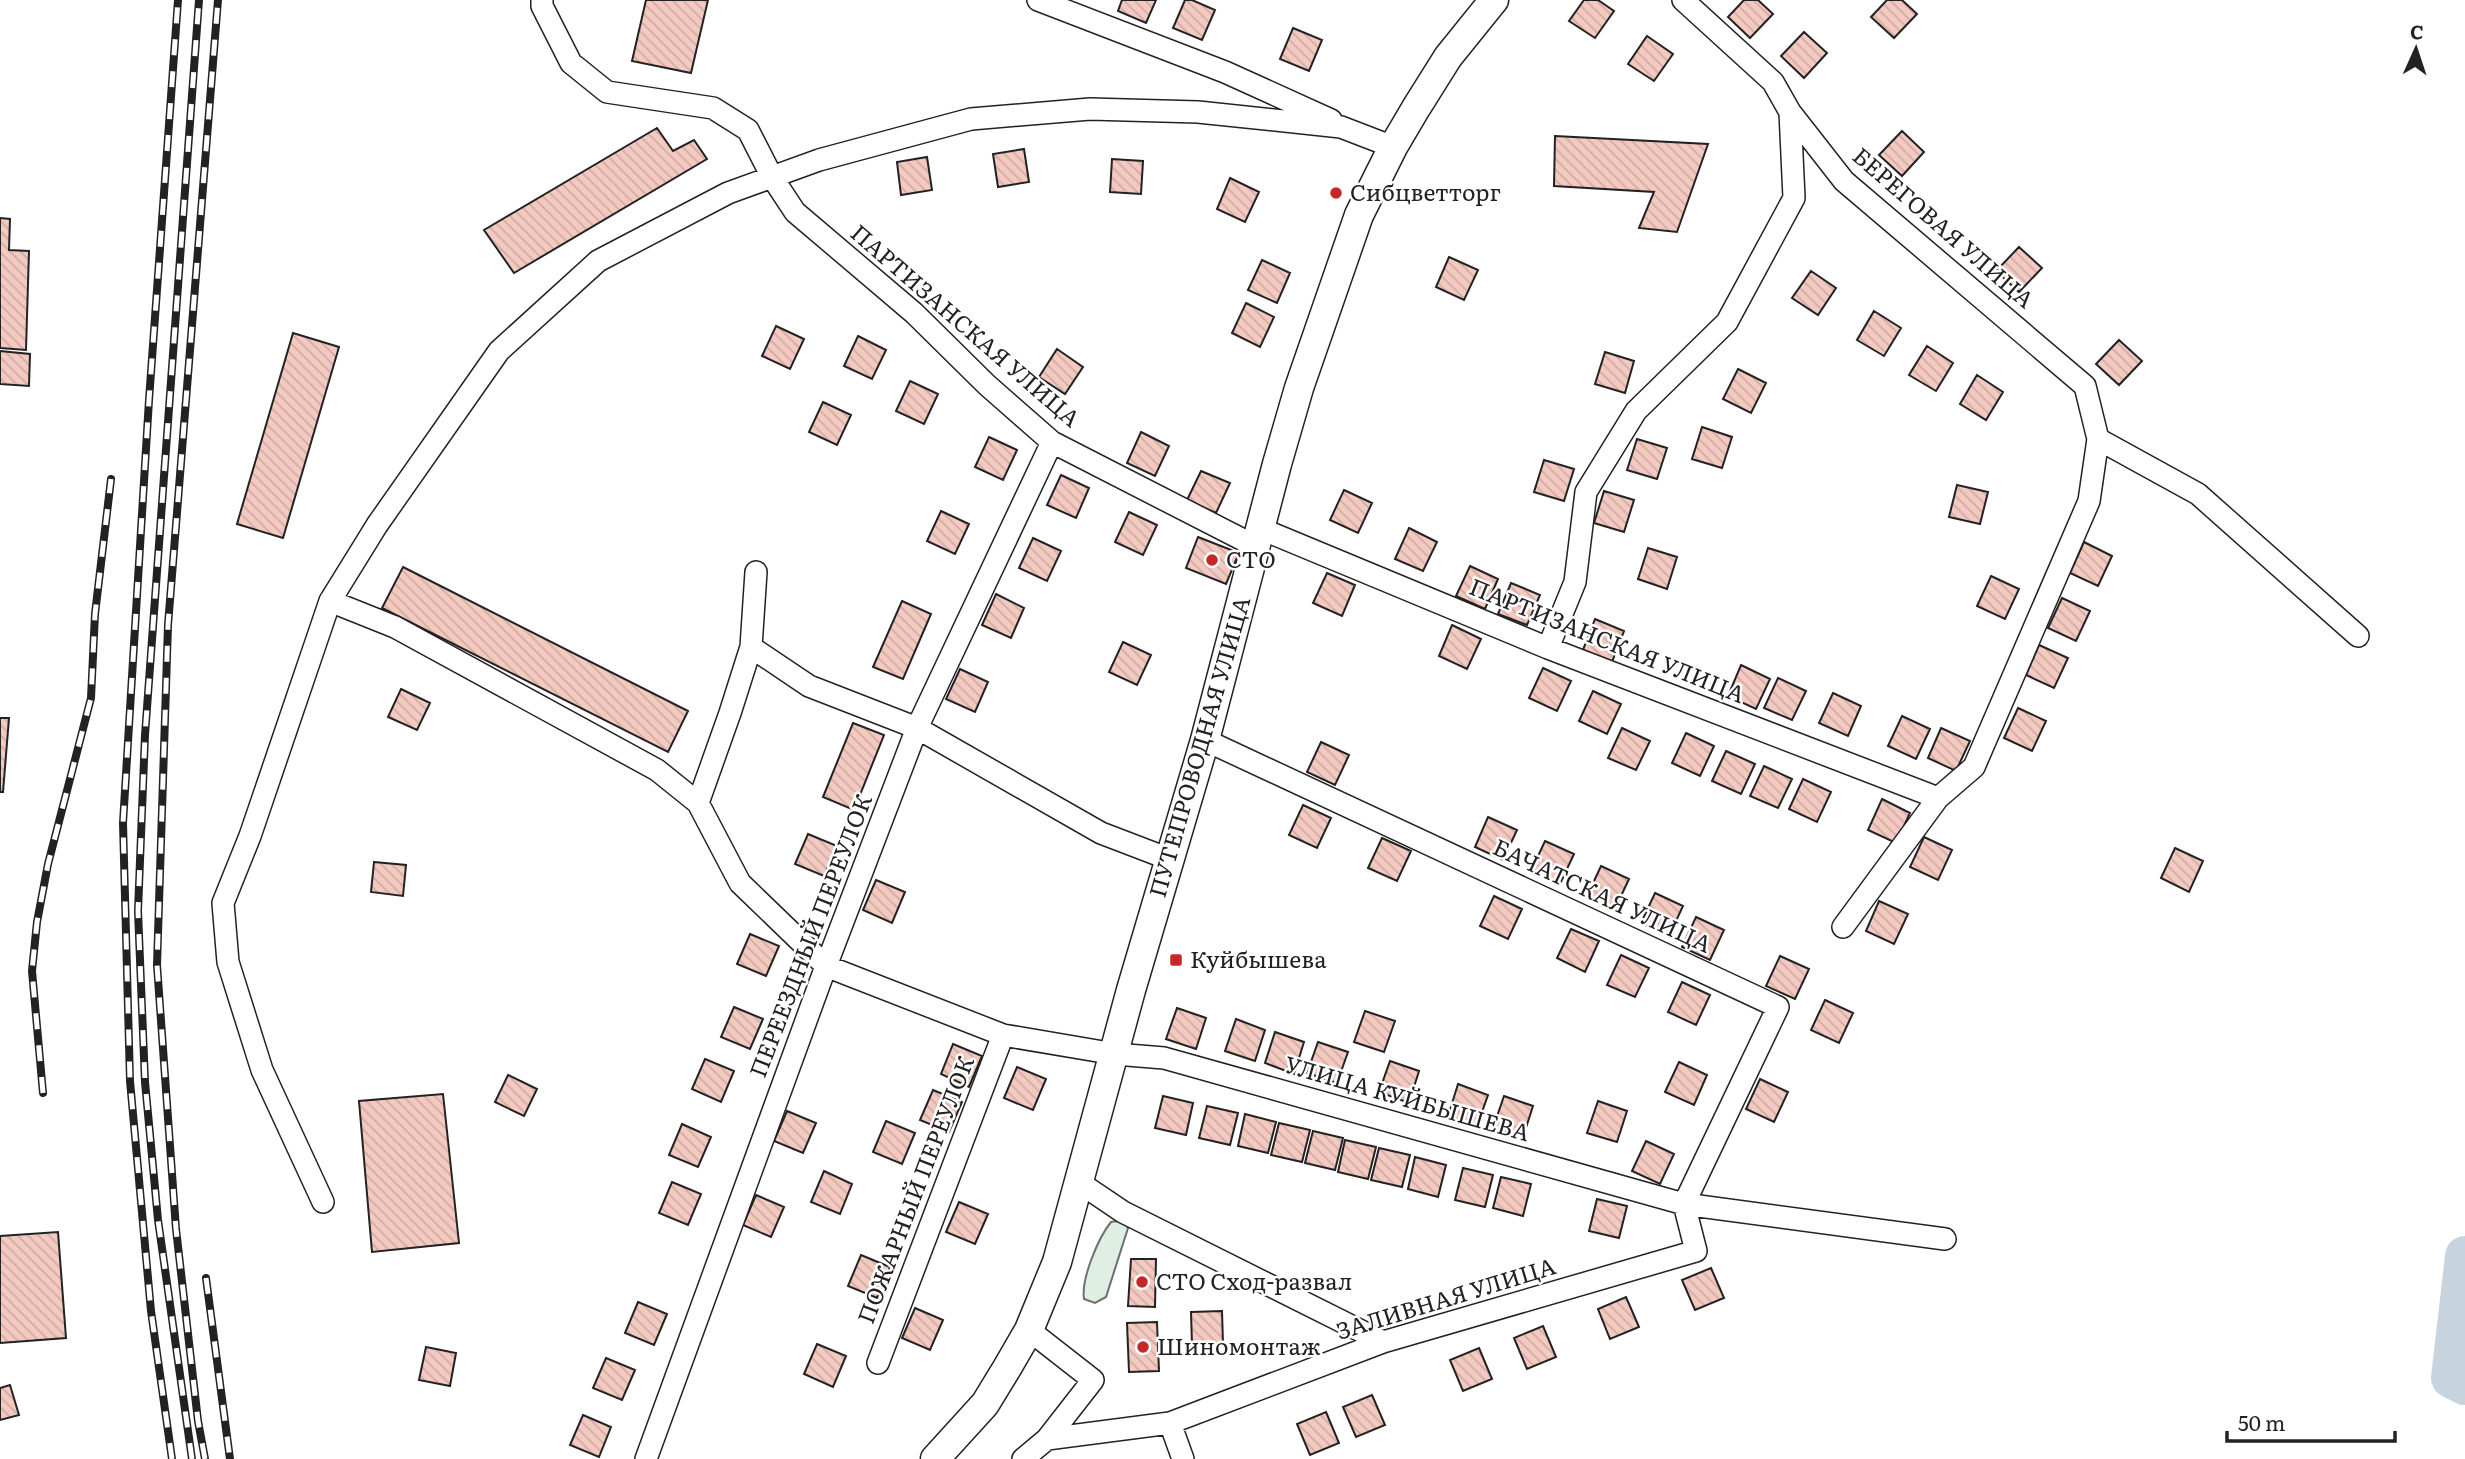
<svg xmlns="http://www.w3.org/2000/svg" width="2465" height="1459" viewBox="0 0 2465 1459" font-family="Literata,serif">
  <defs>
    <pattern id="building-back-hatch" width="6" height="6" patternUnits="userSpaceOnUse" patternTransform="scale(1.75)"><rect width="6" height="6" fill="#f3c9c0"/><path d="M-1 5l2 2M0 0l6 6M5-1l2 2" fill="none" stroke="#d0aca5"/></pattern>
  </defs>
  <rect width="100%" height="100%" fill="#fff"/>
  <path fill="#e0efe3" stroke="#6f6f6f" stroke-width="2" d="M1124,1220l4,8 -22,69 -11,6 -11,-4c-3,-20 14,-61 27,-77z"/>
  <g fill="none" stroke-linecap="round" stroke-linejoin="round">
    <path stroke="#c7d3dd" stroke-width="40" d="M2465,1256l-14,122 14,7"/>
  </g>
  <path fill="url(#building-back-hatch)" stroke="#222" stroke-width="2" d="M646,0h62l-17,73 -59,-12z
    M1122,0h34l-10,23 -28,-12z
    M1185,0h7l23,10 -13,30 -29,-12z
    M1584,0h14l16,11 -19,27 -26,-17z
    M1744,0h14l15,14 -23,24 -22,-21z
    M1887,0h15l15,14 -23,24 -23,-21z
    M1293,28l29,12 -13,31 -29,-12z
    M1804,32l23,21 -23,25 -23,-22z
    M1647,36l26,18 -19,27 -26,-17z
    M657,128l16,23 21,-11 13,19 -193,114 -30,-43z
    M1902,131l22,21 -22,24 -23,-21z
    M1555,136l153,8 -31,88 -38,-4 15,-36 -100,-6z
    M1024,149l5,33 -31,5 -5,-33z
    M927,157l5,33 -31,5 -4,-33z
    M1112,159l31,2 -2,33 -31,-2z
    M1230,178l29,14 -14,30 -28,-13z
    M0,218l10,1 -1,31 20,1 -3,99 -26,-2z
    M2019,247l23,21 -23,24 -23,-21z
    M1449,257l29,13 -14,30 -28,-13z
    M1262,260l28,13 -13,30 -29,-13z
    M1811,271l25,17 -18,27 -26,-17z
    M1246,303l28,14 -14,30 -28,-14z
    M1874,311l27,17 -17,28 -27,-16z
    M776,326l28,13 -14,30 -28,-13z
    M293,333l46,14 -56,191 -46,-14z
    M858,336l28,14 -14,29 -28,-13z
    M2119,340l23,21 -23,24 -23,-21z
    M1927,346l26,17 -17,28 -27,-16z
    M1057,349l26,18 -18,27 -26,-17z
    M0,351l30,3 -1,32 -29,-2z
    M1605,352l29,9 -9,32 -30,-9z
    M1738,369l28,14 -15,30 -28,-14z
    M1977,375l26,17 -17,28 -26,-16z
    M910,381l28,13 -14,30 -28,-13z
    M823,402l28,13 -14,30 -28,-13z
    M1702,427l30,10 -10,31 -30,-9z
    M1141,432l28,14 -14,30 -28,-13z
    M989,437l28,13 -14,30 -28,-13z
    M1637,439l30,9 -10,31 -30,-9z
    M1544,460l30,9 -10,32 -30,-9z
    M1201,471l29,12 -14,30 -29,-13z
    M1061,475l28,13 -13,30 -29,-13z
    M1957,485l31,7 -8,32 -31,-7z
    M1344,490l28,13 -14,30 -28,-13z
    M1604,491l30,9 -10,32 -30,-9z
    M941,511l28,13 -14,30 -28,-13z
    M1129,512l28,13 -14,30 -28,-13z
    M1409,528l28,14 -14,29 -28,-12z
    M1198,537l41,16 -13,31 -40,-16z
    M1033,538l28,13 -14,30 -28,-13z
    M2084,542l28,14 -14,30 -28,-13z
    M1648,548l29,9 -10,32 -29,-10z
    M1470,566l28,13 -13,30 -29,-13z
    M403,567l285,144 -20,41 -286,-144z
    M1327,573l28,12 -13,31 -29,-13z
    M1991,576l28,13 -14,30 -28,-13z
    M1511,583l29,12 -13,30 -29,-11z
    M996,594l28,14 -13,30 -29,-13z
    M2062,598l28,13 -14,30 -28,-13z
    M902,601l29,13 -28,65 -30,-12z
    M1595,619l29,12 -12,31 -29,-12z
    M1452,625l29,14 -14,30 -28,-13z
    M1123,642l28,13 -14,30 -28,-13z
    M2039,645l29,13 -14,30 -28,-13z
    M1741,665l29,14 -14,30 -28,-13z
    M1543,668l28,13 -14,30 -28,-13z
    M960,669l28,13 -13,30 -29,-13z
    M1778,678l28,13 -14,29 -28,-12z
    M401,689l29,14 -13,27 -29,-13z
    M1593,691l28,13 -14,30 -28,-13z
    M1833,693l28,13 -13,30 -29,-13z
    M2018,708l28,13 -14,30 -28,-13z
    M1902,716l28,13 -14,30 -28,-13z
    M0,718h9l-6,74h-3z
    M853,723l31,12 -30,75 -31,-13z
    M1622,728l28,13 -14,29 -28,-12z
    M1941,728l29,13 -14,30 -28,-13z
    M1686,733l28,13 -14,30 -28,-13z
    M1321,742l28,13 -14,30 -28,-13z
    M1726,751l29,13 -14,30 -29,-13z
    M1764,766l28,13 -14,29 -28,-12z
    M1803,779l28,13 -14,30 -28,-13z
    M1882,799l28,14 -14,30 -28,-13z
    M1303,805l28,13 -14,30 -28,-13z
    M1488,817l29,13 -14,30 -28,-13z
    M808,834l29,12 -13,30 -29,-12z
    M1924,837l28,13 -14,30 -28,-13z
    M1382,838l29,13 -14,30 -29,-13z
    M1545,841l29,13 -14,30 -29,-13z
    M2175,848l28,13 -14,31 -28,-14z
    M374,862l32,3 -3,31 -32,-4z
    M1601,866l28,13 -14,30 -28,-13z
    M876,880l29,12 -13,31 -29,-13z
    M1655,893l28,13 -14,30 -28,-13z
    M1494,896l28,13 -14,30 -28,-13z
    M1879,901l29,13 -14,30 -28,-13z
    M1696,917l28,13 -14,30 -28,-13z
    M1571,929l28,12 -14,31 -28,-14z
    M750,934l29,12 -13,30 -29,-12z
    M1621,955l28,13 -14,29 -28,-12z
    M1780,956l29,13 -14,30 -29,-13z
    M1682,982l28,13 -14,30 -28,-13z
    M1825,1000l28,13 -14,30 -28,-13z
    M734,1007l29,12 -13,30 -29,-12z
    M1177,1008l29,10 -10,31 -30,-10z
    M1365,1011l30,10 -11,31 -30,-10z
    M1236,1019l29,11 -10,31 -30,-10z
    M1275,1032l29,10 -10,32 -29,-11z
    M1318,1042l30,10 -11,31 -30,-10z
    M953,1044l29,12 -13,31 -28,-13z
    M705,1059l29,12 -13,31 -29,-13z
    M1390,1061l29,10 -10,32 -30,-11z
    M1679,1062l28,13 -13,30 -29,-13z
    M1017,1067l29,12 -13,31 -29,-12z
    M508,1075l29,14 -13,27 -29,-14z
    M1760,1079l28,13 -14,30 -28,-13z
    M1458,1084l30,11 -11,31 -29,-10z
    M933,1090l29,12 -13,30 -29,-12z
    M443,1094l16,149 -87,9 -13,-151z
    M1163,1096l30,7 -7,32 -31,-7z
    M1504,1096l29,10 -10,31 -30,-9z
    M1598,1101l29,10 -10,31 -30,-9z
    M1207,1106l31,7 -8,32 -31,-7z
    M787,1111l29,12 -13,30 -29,-12z
    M1245,1114l31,8 -8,31 -30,-7z
    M886,1121l29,12 -13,31 -29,-12z
    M1279,1123l31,7 -8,32 -31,-7z
    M682,1124l29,13 -13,30 -29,-12z
    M1313,1131l30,7 -8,32 -30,-7z
    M1345,1140l31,7 -8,32 -30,-7z
    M1646,1141l28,13 -14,30 -28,-13z
    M1379,1148l31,7 -8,32 -31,-7z
    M1415,1157l31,8 -8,32 -30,-8z
    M1463,1168l30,7 -8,32 -30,-7z
    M824,1171l28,13 -12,30 -29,-12z
    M1501,1177l30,7 -8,32 -30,-8z
    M672,1182l29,12 -13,31 -29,-12z
    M756,1195l28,12 -13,30 -28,-12z
    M1597,1199l30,7 -8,32 -30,-7z
    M959,1202l29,12 -13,30 -29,-12z
    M58,1232l8,106 -66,5v-107z
    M861,1255l29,12 -13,31 -29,-12z
    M1131,1259h25l-1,48 -27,-1z
    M1711,1268l13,30 -29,12 -13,-30z
    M1626,1297l13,30 -29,12 -12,-30z
    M638,1302l29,12 -13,31 -29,-12z
    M915,1308l28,12 -13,30 -28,-12z
    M1222,1311l1,33 -31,1 -1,-33z
    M1157,1322l2,49 -30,1 -2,-49z
    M1543,1326l13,31 -29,12 -13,-31z
    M817,1344l29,12 -13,31 -29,-13z
    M426,1347l30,6 -6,33 -31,-6z
    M1479,1348l13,31 -29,12 -13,-31z
    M606,1358l29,12 -13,30 -29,-12z
    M10,1385l9,30 -19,5v-32z
    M1372,1395l13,30 -29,12 -13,-30z
    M1326,1412l13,31 -29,12 -13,-31z
    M583,1415l28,12 -12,30 -29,-12z"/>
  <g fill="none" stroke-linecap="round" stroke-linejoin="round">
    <g stroke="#222" stroke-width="24">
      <path id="minor" d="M542,0v6l29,57 36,29 106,16 35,22 24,47 23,35 119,101 73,72 65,57 203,104
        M1038,0l187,72 106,48
        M1683,0l90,82 17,30 54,69 241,205 13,53 -9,62 -115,266 -36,31 -95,129
        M2098,439l100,55 160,142
        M1259,528l289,120 390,150
        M330,601l65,26 262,143 41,33 42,80 86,83 177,69 112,19 49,4 520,146 261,35
        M751,647l58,39 108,42 184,105 68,26
        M1548,648l27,-66 11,-90 50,-81 91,-89 67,-124 -4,-86
        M1205,740l573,267 -94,197
        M698,803l32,-90 21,-66 5,-75
        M1080,1183l43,29 260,130
        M323,1202l-61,-132 -34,-108 -5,-59 27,-67 80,-235 47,-76 122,-174 99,-90 130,-68 91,-33 152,-41 119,-10 108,3 143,15 52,20
        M1029,1330l64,50 -46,59
        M878,1363l125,-328
        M1170,1423l13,36
        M646,1459l180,-493 91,-238 135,-286
        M1023,1459l24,-20 123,-16 213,-81 313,-91 -12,-47"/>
    </g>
    <g stroke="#222" stroke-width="31">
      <path id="secondary" d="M935,1459l50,-55 22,-36 22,-38 28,-68 74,-272 74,-250 72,-276 22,-76 60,-173 34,-68 23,-39 32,-51 46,-57"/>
    </g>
    <use href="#minor" stroke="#fff" stroke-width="21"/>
    <use href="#secondary" stroke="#fff" stroke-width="28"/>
    <g stroke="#222" stroke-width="8">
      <path id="rail" d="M43,1093l-11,-122 5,-49 11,-58 43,-166 4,-84 16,-135
        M206,1278l24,181
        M172,1459l-21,-148 -21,-230 -7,-258 26,-423 29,-400
        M192,1459l-34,-239 -13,-138 -7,-171 7,-176 54,-735
        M205,1459l-7,-38 -22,-192 -19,-264 11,-340 50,-625"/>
    </g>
    <use href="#rail" stroke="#fff" stroke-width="5" stroke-dasharray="16" stroke-linecap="butt"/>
  </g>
  <g fill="#c62828" stroke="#fff" stroke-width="2.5">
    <circle cx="1336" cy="193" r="7"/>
    <circle cx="1212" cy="560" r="7"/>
    <rect x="1169" y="953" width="14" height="14" rx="3.5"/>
    <circle cx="1142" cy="1282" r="7"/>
    <circle cx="1143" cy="1347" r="7"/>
  </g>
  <g text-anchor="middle" stroke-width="5" stroke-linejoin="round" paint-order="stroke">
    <g font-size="23" fill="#222" stroke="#fff" text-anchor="start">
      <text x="1350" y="201">Сибцветторг</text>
      <text x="1226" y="568">СТО</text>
      <text x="1190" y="968">Куйбышева</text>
      <text x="1156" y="1290">СТО Сход-развал</text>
      <text x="1157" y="1355">Шиномонтаж</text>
    </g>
    <g font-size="23" fill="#222" stroke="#fff">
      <text transform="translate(1943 228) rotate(41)" y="8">БЕРЕГОВАЯ УЛИЦА</text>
      <text transform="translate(965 326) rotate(41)" y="8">ПАРТИЗАНСКАЯ УЛИЦА</text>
      <text transform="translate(1607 641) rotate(22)" y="8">ПАРТИЗАНСКАЯ УЛИЦА</text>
      <text transform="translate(1200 747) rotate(-74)" y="8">ПУТЕПРОВОДНАЯ УЛИЦА</text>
      <text transform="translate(1602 896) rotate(25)" y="8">БАЧАТСКАЯ УЛИЦА</text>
      <text transform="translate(811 936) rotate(-69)" y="8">ПЕРЕЕЗДНЫЙ ПЕРЕУЛОК</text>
      <text transform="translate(1407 1099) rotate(16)" y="8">УЛИЦА КУЙБЫШЕВА</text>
      <text transform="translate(916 1190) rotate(-69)" y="8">ПОЖАРНЫЙ ПЕРЕУЛОК</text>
      <text transform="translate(1446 1299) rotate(-17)" y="8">ЗАЛИВНАЯ УЛИЦА</text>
    </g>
  </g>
  <g transform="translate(2416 49) rotate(3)" stroke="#ffffff" stroke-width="5" paint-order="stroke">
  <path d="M0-5L12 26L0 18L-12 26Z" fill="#222222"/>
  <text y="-10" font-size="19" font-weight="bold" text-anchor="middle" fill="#222222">С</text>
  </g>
  <path d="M2227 1431v10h168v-10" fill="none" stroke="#222222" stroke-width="3.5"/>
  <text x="2238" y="1431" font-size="21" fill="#222222" stroke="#ffffff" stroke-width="5" paint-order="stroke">50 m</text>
</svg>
